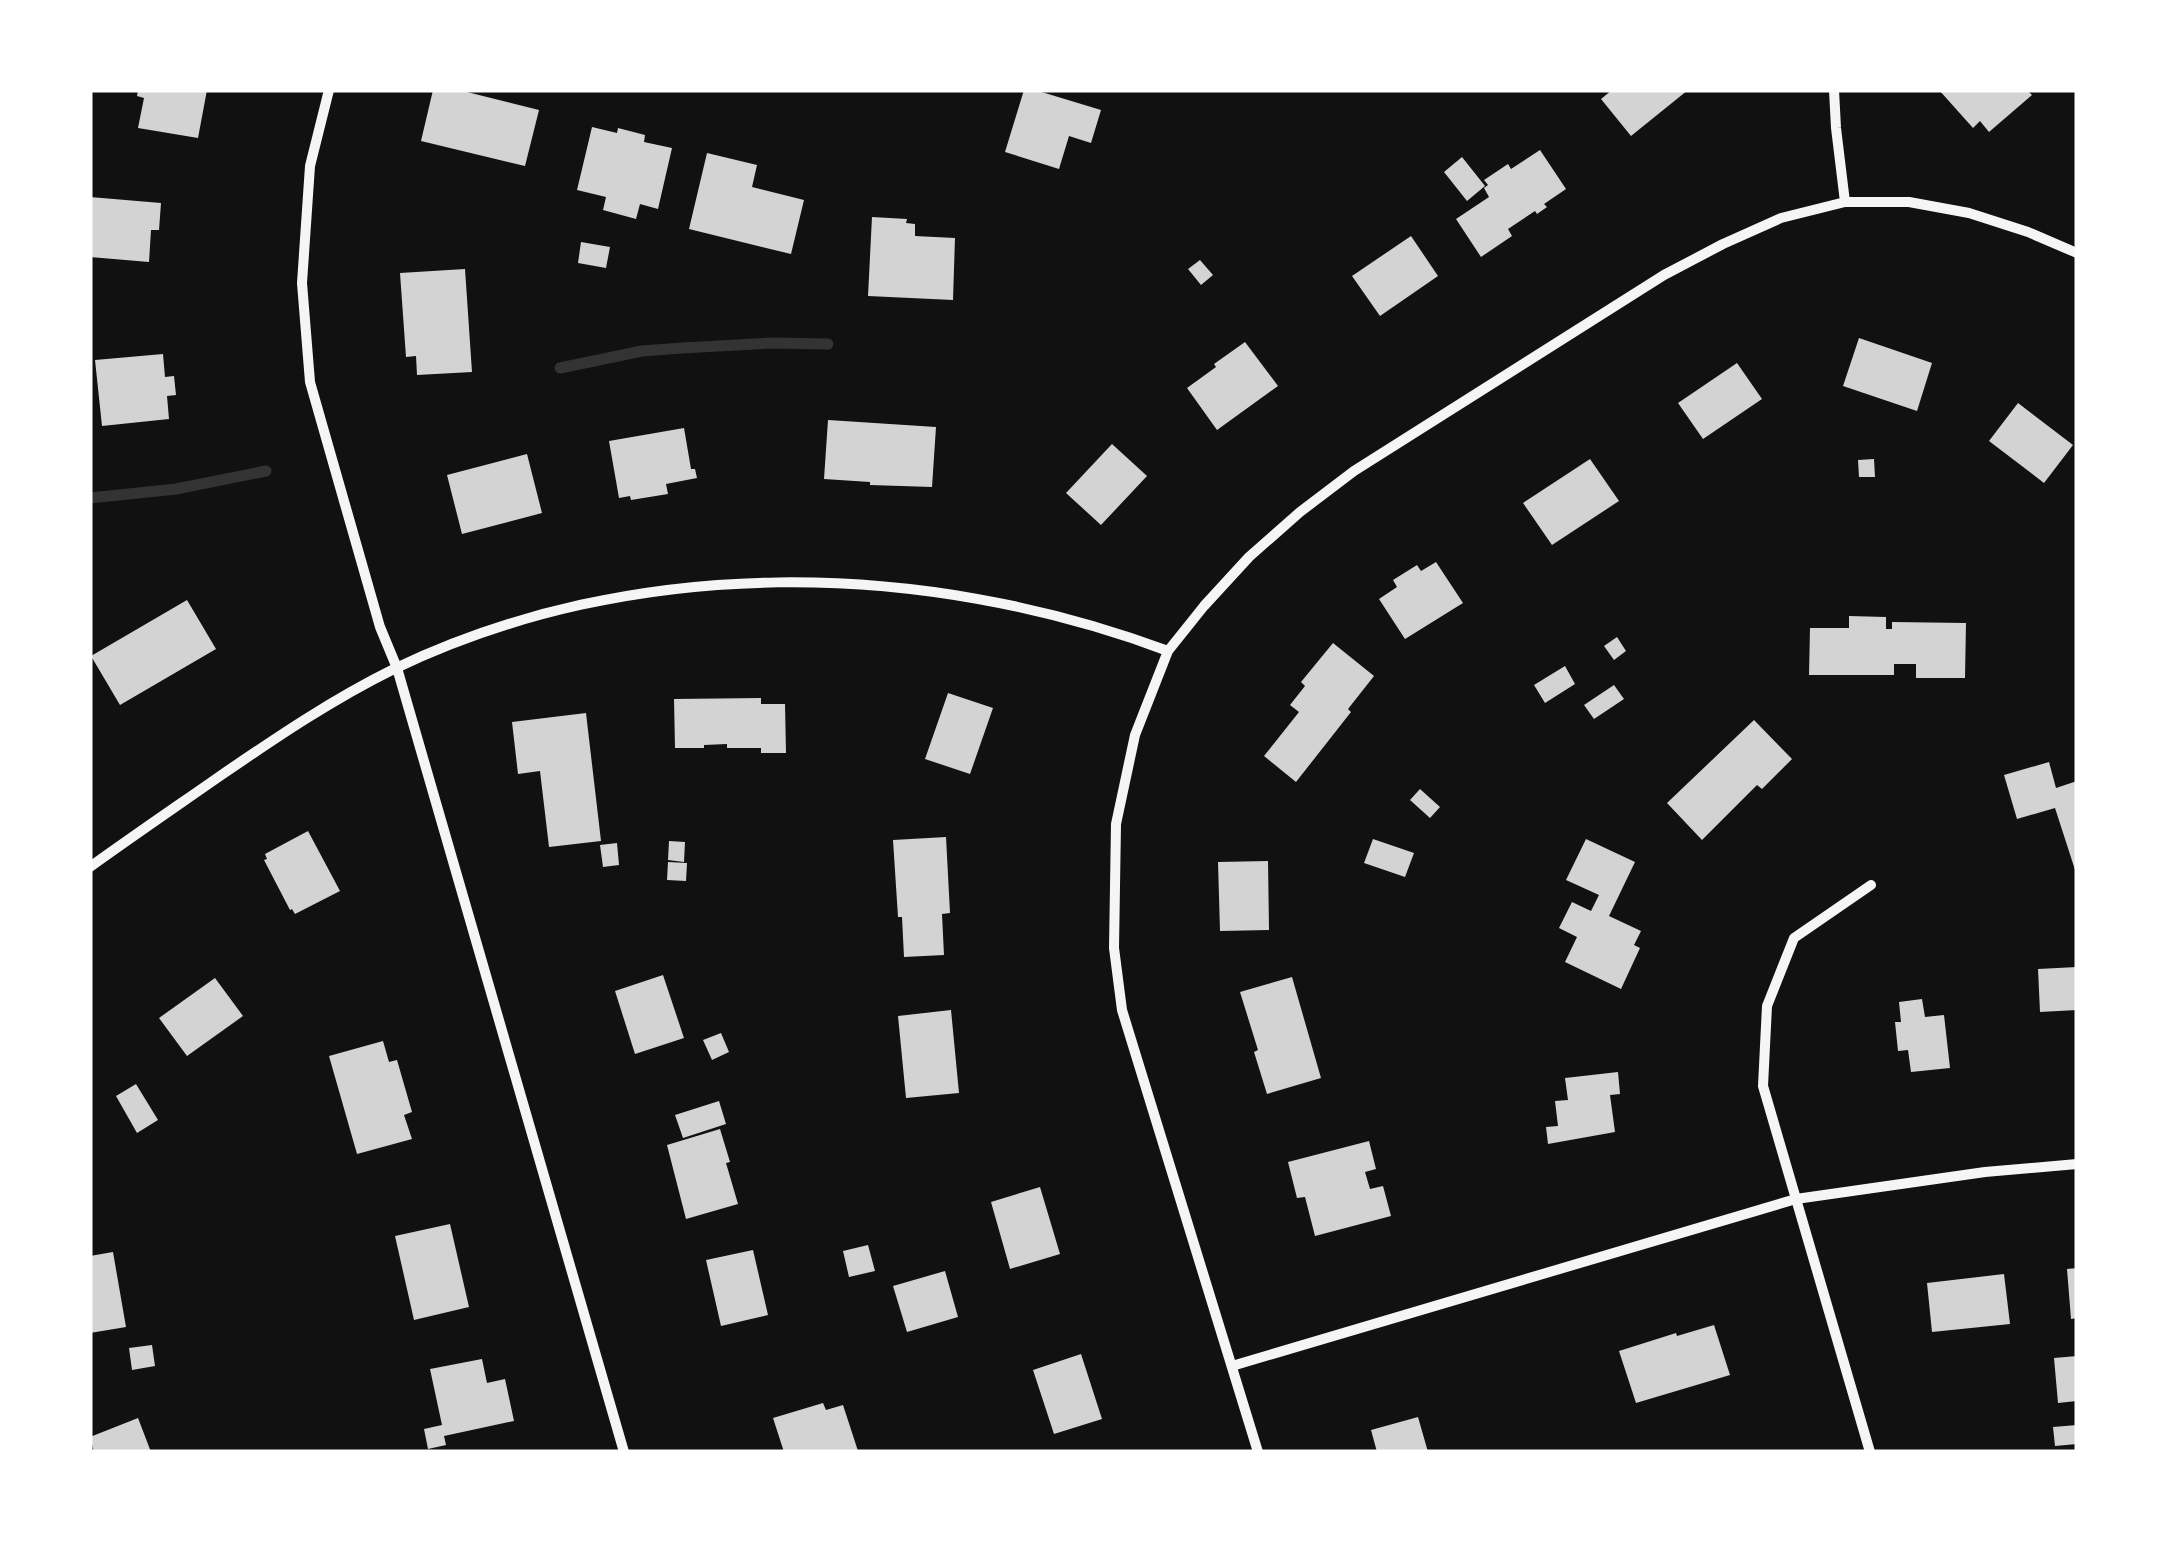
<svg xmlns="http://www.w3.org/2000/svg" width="2167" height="1542" viewBox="0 0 2167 1542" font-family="'Golos Text',sans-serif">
  <rect width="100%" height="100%" fill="#111"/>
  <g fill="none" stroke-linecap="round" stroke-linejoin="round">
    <path stroke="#333" stroke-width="11" d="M560,368l82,-17 40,-3 90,-5 56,1
      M90,498l86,-9 90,-18"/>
  </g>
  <path fill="#d3d3d3" d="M138,90h69l-9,48 -60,-10 6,-30 -7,-2z
    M433,90h26l80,20 -14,56 -104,-25z
    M1024,90h11l66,20 -10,33 -22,-7 -10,33 -54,-17z
    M1612,90h76l-57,46 -30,-37z
    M1939,90h88l5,5 -43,37 -9,-11 -7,7z
    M592,127l25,6 1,-5 27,7 -1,7 28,6 -14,61 -18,-5 -4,15 -33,-9 3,-13 -29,-7z
    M1540,150l26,39 -22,15 3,3 -10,7 -2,-3 -27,18 4,7 -31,21 -25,-38 33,-22 -5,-9 4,-3 -4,-5 24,-16 3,5z
    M707,153l50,12 -5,22 52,13 -13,54 -102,-25z
    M1462,157l23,29 -18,15 -23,-29z
    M90,197l71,6 -2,27h-8l-2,32 -59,-5 2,-30h-2z
    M872,217l35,2 -1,4 9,1v12l40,2 -2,62 -85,-4z
    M1411,236l27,40 -58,40 -28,-40z
    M581,242l29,5 -4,21 -28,-5z
    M1200,260l13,15 -12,10 -13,-16z
    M465,269l7,103 -55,3 -1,-19 -10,1 -6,-84z
    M1859,338l73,25 -15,48 -74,-25z
    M1245,342l33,44 -61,44 -30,-42 29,-21 -2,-3z
    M163,354l2,23 9,-1 2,19 -9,1 2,23 -67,7 -7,-66z
    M1737,363l25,36 -59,40 -25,-36z
    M2018,403l55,42 -29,38 -55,-42z
    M828,420l108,7 -4,60 -62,-2v-3l-46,-3z
    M684,428l7,41h4l2,9 -31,6 2,10 -37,6 -1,-4 -11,2 -10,-57z
    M1112,444l35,32 -46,49 -35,-32z
    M527,454l15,59 -80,21 -15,-59z
    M1590,459l29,42 -67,44 -29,-42z
    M1874,459l1,18h-16l-1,-17z
    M1436,562l27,41 -58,36 -26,-40 18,-12 -4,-7 24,-15 4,6z
    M187,600l29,49 -96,56 -29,-49z
    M1849,616l37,1v12h6v-7l74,1 -1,55h-49v-14h-22v11h-85l1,-47h39z
    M1617,637l9,14 -12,9 -10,-14z
    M1333,643l41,33 -26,33 3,3 -55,70 -32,-26 35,-44 -9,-7 15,-19 -4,-4z
    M1565,666l10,18 -30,19 -11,-18z
    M1614,685l10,14 -30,20 -10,-14z
    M948,693l45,15 -23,66 -45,-15z
    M761,698v6h24l1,49h-25v-5h-34v-4l-23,1v3h-29l-1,-49z
    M586,713l15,128 -52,6 -9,-76 -22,3 -6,-52z
    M1754,720l38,39 -30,30 -5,-4 -55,55 -35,-37z
    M2049,762l7,26 21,-7v95l-22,-68 -38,11 -13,-44z
    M1420,789l20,18 -10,11 -20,-18z
    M308,831l32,60 -45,23 -3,-5 -2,1 -26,-50 3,-1 -2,-5z
    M946,837l4,76 -8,1 2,41 -40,2 -2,-40h-4l-5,-77z
    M1373,839l41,14 -9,24 -41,-14z
    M1586,839l49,23 -26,54 32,15 -7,14 6,3 -19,41 -56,-27 12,-25 -18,-9 13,-26 19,9 8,-16 -33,-15z
    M669,841l16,1 -1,20 -16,-2z
    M617,843l2,22 -16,2 -3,-22z
    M1268,861l1,69 -49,1 -2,-69z
    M668,862l19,1 -1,18 -19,-1z
    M2077,967v43l-37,2 -2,-43z
    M663,975l21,63 -49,16 -20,-63z
    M1292,977l29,101 -54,16 -13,-42 4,-2 -18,-58z
    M215,978l28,38 -56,40 -28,-38z
    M1922,999l3,18 19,-2 6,53 -39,4 -3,-22 -10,1 -3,-29h6l-2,-20z
    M951,1010l8,83 -53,5 -8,-82z
    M721,1033l8,19 -17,8 -9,-20z
    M383,1041l6,21 8,-2 15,52 -8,3 8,24 -55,15 -28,-98z
    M1618,1072l2,22 -10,1 5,37 -67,12 -2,-17 12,-1 -3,-25 13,-1 -3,-22z
    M136,1084l22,36 -21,13 -21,-37z
    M719,1101l7,23 -43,14 -8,-23z
    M720,1129l10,33 -4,1 12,41 -52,15 -19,-74z
    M1369,1141l7,28 -11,3 5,17 13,-3 8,30 -76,20 -10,-39 -8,1 -9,-36z
    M1040,1187l20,67 -50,15 -19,-67z
    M450,1224l19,83 -55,13 -19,-84z
    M868,1245l7,26 -26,6 -6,-26z
    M753,1250l15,65 -47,11 -15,-66z
    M113,1252l13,75 -36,6v-77z
    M2077,1268v50l-6,1 -4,-50z
    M945,1271l13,46 -51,15 -14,-46z
    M2004,1274l6,50 -78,8 -5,-49z
    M1714,1325l16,50 -94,28 -17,-52 57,-18 1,3z
    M152,1345l3,21 -23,4 -3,-22z
    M1081,1354l21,65 -48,15 -21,-64z
    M2077,1356v45l-19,2 -4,-45z
    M482,1359l5,24 18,-4 9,42 -70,15 2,9 -18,4 -4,-20 18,-4 -12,-56z
    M823,1403l3,7 17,-5 15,46 -74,1 -11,-34z
    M1418,1417l10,35h-51l-6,-22z
    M138,1418l13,34h-57l-4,-15z
    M2077,1425v19l-22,2 -2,-19z"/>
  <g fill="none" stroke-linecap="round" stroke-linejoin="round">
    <path stroke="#f5f5f5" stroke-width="10" d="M329,90l-19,76 -8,117 8,99 70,245 17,41 227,784
      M1834,90l2,38 9,74
      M90,867c43,-31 87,-61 130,-91 57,-39 113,-77 174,-107 239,-115 528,-110 774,-18
      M1232,1366l564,-167 189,-27 92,-8
      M1258,1452l-136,-442 -8,-62 2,-124 19,-89 33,-84 36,-45 45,-49 51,-45 54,-41 310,-196 59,-31 58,-26 64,-16h64l60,11 59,19 49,21
      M1870,1452l-107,-366 4,-80 27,-68 77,-53"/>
  </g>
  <rect width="2167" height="1542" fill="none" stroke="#ffffff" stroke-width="185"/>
</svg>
